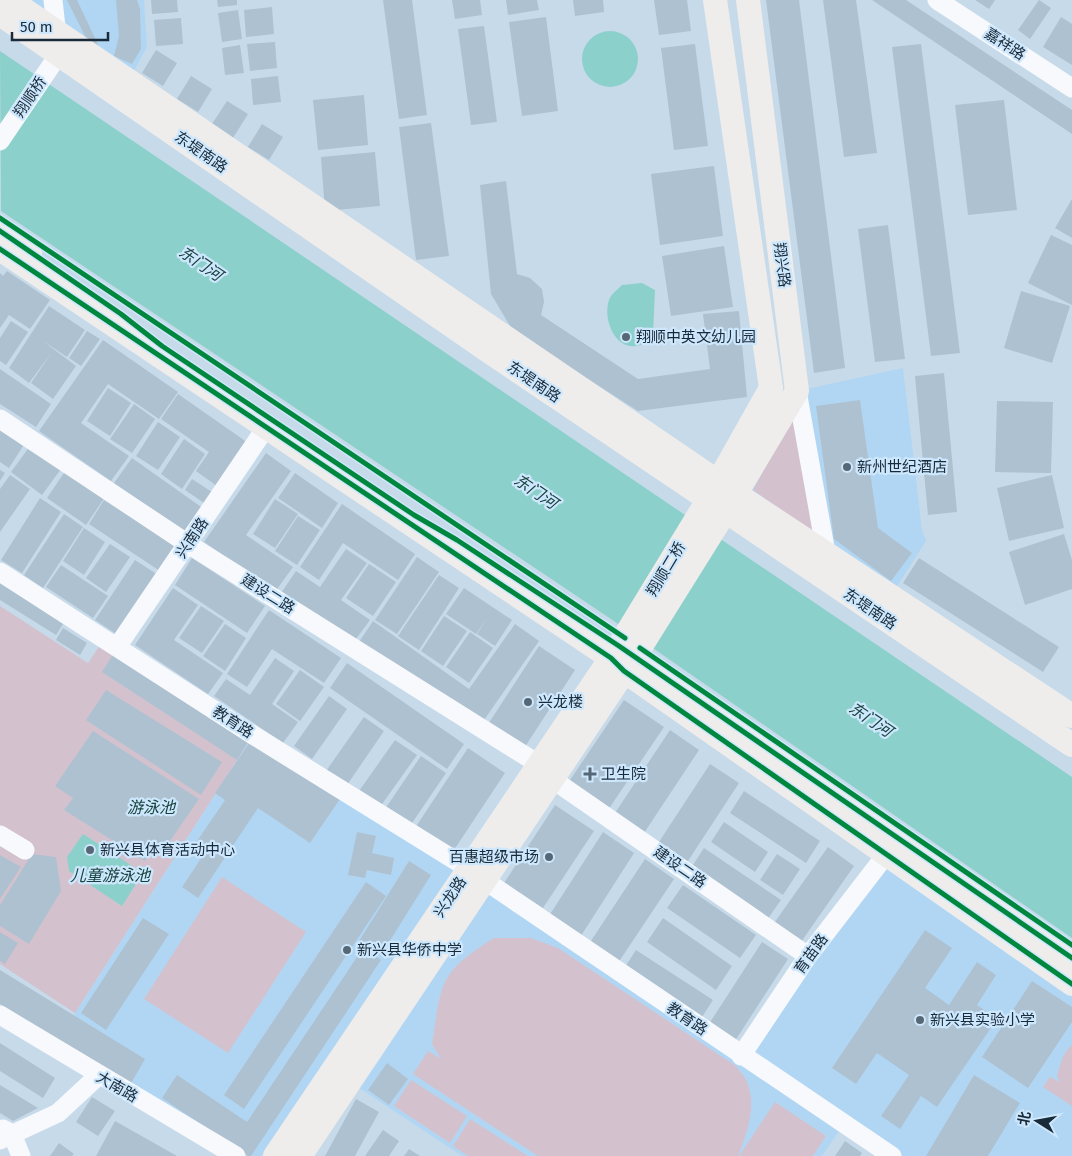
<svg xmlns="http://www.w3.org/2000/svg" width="1072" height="1156" viewBox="0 0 1072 1156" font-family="'Fira Sans','Noto Sans SC',sans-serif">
  <rect width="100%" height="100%" fill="#c7dae9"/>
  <path fill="#b1d6f3" d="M0,0h144l3,47 -18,33z
    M903,368l19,162 4,11 -35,55 -154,-103 60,-102z
    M253,735l488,321 144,-200 187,128v172h-180l-48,-32 -22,32h-360l-139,-92 -62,92h-32l-173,-107 19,-36z"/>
  <path fill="#d3c2ce" d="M793,415l22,120 -62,-45z
    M0,606l88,57 16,-24 149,96 -178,278 -75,-49z
    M222,877l84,55 -78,121 -84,-54z
    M494,938h37l27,10 178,118c3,5 9,10 11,16 10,23 0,53 -9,74h-200l-125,-82 15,-23 13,8 -9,-15c10,-62 6,-71 62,-106z
    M1072,1045v61l-29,-19 7,-10 10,5 -3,-6c3,-11 6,-24 15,-31z
    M411,1080l56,36 -17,27 -56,-37z
    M775,1102l51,34 -13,20h-74z
    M470,1119l58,37h-60l-15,-10z"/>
  <path fill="#8cd0cb" d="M582 59a28 28 0 1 1 56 0a28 28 0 1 1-56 0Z
    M0,51l1072,726v161l-464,-321 -607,-406z
    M642,283l13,7 -2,45c-3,3 -8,9 -12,10 -27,9 -41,-31 -30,-49 3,-4 8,-8 11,-11z
    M83,834l60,39 -21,33 -53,-35 -2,-14z"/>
  <path fill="#aec1d0" d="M67,0h10l25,53 -7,3z
    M116,0h21l3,9 1,40 -9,15 -18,-8 5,-20z
    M151,0h26l1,12 -26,2z
    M217,0h20v5l-19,2z
    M383,0h29l15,115 -28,4z
    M452,0h28l2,15 -27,4z
    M506,0h31l2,10 -31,5z
    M573,0h30l1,12 -29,4z
    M654,0h33l4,31 -32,4z
    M766,0h33l46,368 -31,5z
    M823,0h33l21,153 -33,4z
    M872,0h34l166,110v24z
    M975,0h20l-6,9z
    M1039,0l12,8 -21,31 -12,-9z
    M272,7l2,27 -28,3 -2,-27z
    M238,10l4,29 -20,3 -4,-29z
    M546,17l12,94 -36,5 -13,-94z
    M1061,17l11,7v41l-29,-18z
    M181,18l2,26 -27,2 -2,-26z
    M484,26l13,96 -26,3 -13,-96z
    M275,42l2,26 -27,3 -3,-27z
    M695,44l13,102 -34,4 -13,-102z
    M921,44l39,309 -29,3 -39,-309z
    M240,45l4,28 -19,2 -3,-27z
    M156,50l21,13 -14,23 -21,-13z
    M191,76l21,13 -14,23 -21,-13z
    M278,76l3,26 -28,3 -2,-26z
    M364,95l4,50 -50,5 -5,-50z
    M1004,100l13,110 -49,5 -13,-110z
    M227,101l21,13 -15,24 -21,-14z
    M431,123l18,133 -33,4 -17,-133z
    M262,124l21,13 -14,23 -21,-13z
    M375,152l5,54 -55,5 -4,-54z
    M714,166l9,70 -63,9 -9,-71z
    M506,181l11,93 13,4 12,11 2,13 -3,13 97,64 72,-10 -7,-55 36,-3 8,86 -109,14 -125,-80 -22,-37 -11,-109z
    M1072,199v39l-17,-10z
    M888,225l17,134 -30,3 -17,-133z
    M1051,235l21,10v60l-44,-22z
    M724,246l9,61 -62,9 -9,-60z
    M7,271l43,29 -20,29 -21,-14 -9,13v-55l3,3z
    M1021,291l49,15 -18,57 -48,-15z
    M49,306l36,24 -18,27 -24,-16 33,25 -23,33 -22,-16 21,-31 -23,31 -20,-15z
    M11,321l17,11 -22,33 -6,-4v-23z
    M87,331l13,8 -19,27 -12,-8z
    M103,340l75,52 -19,27 -51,-35 -27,39 48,33 -18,25 -72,-50z
    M0,369l51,35 -15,23 -36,-23z
    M944,373l13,139 -29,3 -13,-139z
    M108,388l23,15 -21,33 -23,-15z
    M178,394l73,51 -30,44 -25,-18 13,-19 -48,-33z
    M860,400l18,128 34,25 -21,28 -57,-42 -18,-133z
    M997,401l56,1 -2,71 -56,-1z
    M134,404l21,15 -23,34 -22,-14z
    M158,422l22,15 -22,33 -22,-14z
    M0,427l25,16 -16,25 -9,-6z
    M184,439l21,15 -23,35 -21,-15z
    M30,446l31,23 -19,26 -31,-23z
    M266,453l25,18 -45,64 47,32 -18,25 -71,-50z
    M132,458l72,51 -17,25 -73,-51z
    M0,470l5,3 -5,8z
    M66,470l39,27 -19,28 -39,-27z
    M295,473l43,30 -16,25 -44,-30z
    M10,475l20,14 -30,43v-43z
    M1052,475l12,53 -55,13 -12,-53z
    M192,479l23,15 -8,11 -22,-15z
    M40,498l21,14 -39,61 -21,-13z
    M275,499l23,15 -23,34 -22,-14z
    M104,500l75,48 -16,25 -74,-49z
    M342,504l73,50 -17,26 -55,-37 -24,37 -19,-13z
    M64,514l19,13 -40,61 -19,-13z
    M298,516l22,14 -23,35 -22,-14z
    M84,528l21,14 -21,33 -21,-14z
    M1064,534l8,26v29l-47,16 -16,-53z
    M110,544l20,13 -24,35 -20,-14z
    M346,549l21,14 -26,37 29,20 -17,23 -72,-50 15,-22 24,16z
    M417,557l22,15 -42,62 -22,-14z
    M192,558l73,48 -18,27 -72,-48z
    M919,558l140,89 -16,25 -140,-89z
    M135,560l23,15 -40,60 -23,-15z
    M369,564l27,18 -23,34 -27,-18z
    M61,565l47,31 -15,22 -47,-31z
    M439,575l20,13 -40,62 -21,-14z
    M0,581l65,40 -9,14 -56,-35z
    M173,588l25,17 -24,35 49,33 -15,21 -73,-49z
    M464,588l48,32 -17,26 -18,-12 11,-17 -12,17 -30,-20z
    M201,606l23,15 -22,32 -23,-15z
    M269,610l72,48 -17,25 -52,-34 -25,38 -20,-13z
    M444,616l23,15 -24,35 -22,-15z
    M373,621l96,68 46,-65 24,17 -62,89 -120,-85z
    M225,624l21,14 -21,33 -22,-15z
    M63,628l24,15 -7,12 -24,-15z
    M470,632l23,16 -24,35 -23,-16z
    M539,646l36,24 -58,89 -36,-24z
    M115,651l135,88 -13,21 -135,-88z
    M275,658l19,13 -22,33 26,18 -15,21 -69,-47 12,-17 24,16z
    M347,663l117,81 -17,25 -117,-81z
    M300,670l24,17 -24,34 -24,-17z
    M106,690l116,72 -21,33 -115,-75z
    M329,696l18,13 -35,50 -18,-13z
    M624,700l40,27 -58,86 -40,-27z
    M364,717l20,14 -37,54 -21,-14z
    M670,730l29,20 -57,86 -29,-20z
    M93,731l106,68 -38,55 -8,-5 -8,12 -81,-51 9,-12 -18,-12z
    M252,739l88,60 -30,44 -52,-35 -60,90 -16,-11 24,-36 -11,-7 30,-44 -10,-7z
    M395,740l22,15 -37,52 -21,-16z
    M468,748l37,25 -55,83 -37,-25z
    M421,756l25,17 -36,53 -25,-17z
    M710,764l29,19 -55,84 -29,-19z
    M744,791l76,50 -14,22 -76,-50z
    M555,805l39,26 -51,77 -39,-25z
    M724,822l44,30 -13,20 -44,-30z
    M357,832l19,4 -4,17 22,5 -3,17 -24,-5 -2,8 -17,-3z
    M603,832l31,21 -55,86 -32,-20z
    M828,847l26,19 -55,79 -27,-19z
    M704,848l77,52 -14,20 -76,-52z
    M32,854l24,3 5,34 -32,53 -29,-18v-21z
    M777,854l23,15 -17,26 -23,-15z
    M0,855l21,12 -21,32z
    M645,859l29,20 -58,87 -29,-19z
    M409,861l22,14 -50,80 -22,-14z
    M366,882l20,14 -142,213 -20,-14z
    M683,885l73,50 -16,23 -73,-50z
    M143,918l26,16 -63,96 -25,-17z
    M663,918l69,48 -16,24 -69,-48z
    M925,930l27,18 -27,40 24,17 28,-43 19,13 -19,30 20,14 -60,88 -16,-11 -21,33 -19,-13 28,-41 -32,-22 -21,31 -24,-16z
    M0,932l18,11 -13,21 -5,-3z
    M762,942l26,17 -55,85 -26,-17z
    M363,948l18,12 -130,196h-3l-86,-58 15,-23 70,47z
    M636,950l77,50 -13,20 -77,-50z
    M0,970l145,89 -15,26 -130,-81z
    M1032,981l40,26v15l-44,66 -46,-31z
    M0,1043l55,35 -12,20 -43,-27z
    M387,1063l21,16 -19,26 -21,-15z
    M974,1075l46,28 -32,53h-62z
    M0,1085l38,23 -25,13 -13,-8z
    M92,1097l23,14 -17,25 -22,-14z
    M356,1099l23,13 -24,44h-30z
    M115,1121l62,35h-81z
    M383,1130l16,11 -10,15h-24z
    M845,1141l17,12 -2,3h-25z
    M59,1143l15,11 -2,2h-22z
    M409,1149l11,7h-16z"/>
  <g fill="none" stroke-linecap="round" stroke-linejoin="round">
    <path stroke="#f7f9fc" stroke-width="19" d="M937,0l135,88
      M0,141l59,-87 -6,-54
      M797,391l29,162
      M0,419l188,125 352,221
      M0,572l253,163 216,134
      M117,647l148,-218
      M552,779l256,177
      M0,835l25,15
      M484,880l408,276
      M0,1015l236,141
      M741,1056l67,-100 77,-100
      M3,1129l9,5 9,22
      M0,1140l58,-27 40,-37"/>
    <path stroke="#eeedec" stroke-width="24" d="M10,0l708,482 354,234
      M0,14l490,338 582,393
      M0,231l30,21
      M0,249l611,409 13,13 448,313
      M621,647l451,311
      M275,1156l344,-510 89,-146 63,-112 -56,-388
      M300,1156l340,-508 85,-136 72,-121 -49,-391"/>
    <g stroke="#cde7fd" stroke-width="8">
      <path id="cycleway" d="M0,218l625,420
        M0,231l121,83 41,32 252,169 43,25 162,106 453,312
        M0,249l611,409 13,13 448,313
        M640,648l432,297"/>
    </g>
    <use href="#cycleway" stroke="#00873e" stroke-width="5"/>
  </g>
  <g fill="#566876" stroke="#cde7fd" stroke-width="2">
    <circle cx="626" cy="337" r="5"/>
    <circle cx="847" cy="467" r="5"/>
    <circle cx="528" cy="702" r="5"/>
    <path d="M587.5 766.5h5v5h5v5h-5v5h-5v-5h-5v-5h5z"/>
    <circle cx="90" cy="850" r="5"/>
    <circle cx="549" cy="857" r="5"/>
    <circle cx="347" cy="950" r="5"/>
    <circle cx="920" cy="1020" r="5"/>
  </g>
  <g text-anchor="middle" stroke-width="4.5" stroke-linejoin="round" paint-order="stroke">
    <g font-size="15" fill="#192a38" stroke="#cde7fd">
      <text transform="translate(1005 44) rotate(33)" y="5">嘉祥路</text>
      <text transform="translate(30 97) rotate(-56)" y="5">翔顺桥</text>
      <text transform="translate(201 152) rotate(35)" y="5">东堤南路</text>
      <text transform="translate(782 265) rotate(83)" y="5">翔兴路</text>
      <text transform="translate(534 382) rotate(34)" y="5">东堤南路</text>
      <text transform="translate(192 538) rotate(-56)" y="5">兴南路</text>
      <text transform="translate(666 569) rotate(-59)" y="5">翔顺二桥</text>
      <text transform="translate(268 594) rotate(32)" y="5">建设二路</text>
      <text transform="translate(870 609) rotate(34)" y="5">东堤南路</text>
      <text transform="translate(233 722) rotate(33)" y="5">教育路</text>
      <text transform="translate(680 867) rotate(35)" y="5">建设二路</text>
      <text transform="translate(450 897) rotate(-56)" y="5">兴龙路</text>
      <text transform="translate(811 954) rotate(-54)" y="5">育苗路</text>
      <text transform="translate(687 1019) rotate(34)" y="5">教育路</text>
      <text transform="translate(117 1087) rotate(30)" y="5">大南路</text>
    </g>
    <g font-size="15" fill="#192a38" stroke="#cde7fd" text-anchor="start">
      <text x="636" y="342">翔顺中英文幼儿园</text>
      <text x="857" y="472">新州世纪酒店</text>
      <text x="538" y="707">兴龙楼</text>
      <text x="601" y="779">卫生院</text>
      <text x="100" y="855">新兴县体育活动中心</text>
      <text x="539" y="862" text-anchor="end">百惠超级市场</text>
      <text x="357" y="955">新兴县华侨中学</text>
      <text x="930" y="1025">新兴县实验小学</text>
    </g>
    <g font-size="16" font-style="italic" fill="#18423d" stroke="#cde7fd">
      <text transform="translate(201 263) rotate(34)" y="6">东门河</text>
      <text transform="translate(536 491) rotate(34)" y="6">东门河</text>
      <text transform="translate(871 719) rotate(34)" y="6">东门河</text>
      <text x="151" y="813">游泳池</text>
      <text x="110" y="881">儿童游泳池</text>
    </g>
  </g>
  <g transform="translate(1037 1121) rotate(281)" stroke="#cde7fd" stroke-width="4" paint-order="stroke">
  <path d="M0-4L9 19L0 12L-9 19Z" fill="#192a38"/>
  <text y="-8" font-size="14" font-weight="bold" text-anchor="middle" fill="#192a38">北</text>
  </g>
  <path d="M12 32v8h96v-8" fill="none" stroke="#192a38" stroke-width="2.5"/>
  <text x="20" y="32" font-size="15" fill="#192a38" stroke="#cde7fd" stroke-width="4" paint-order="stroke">50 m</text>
</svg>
